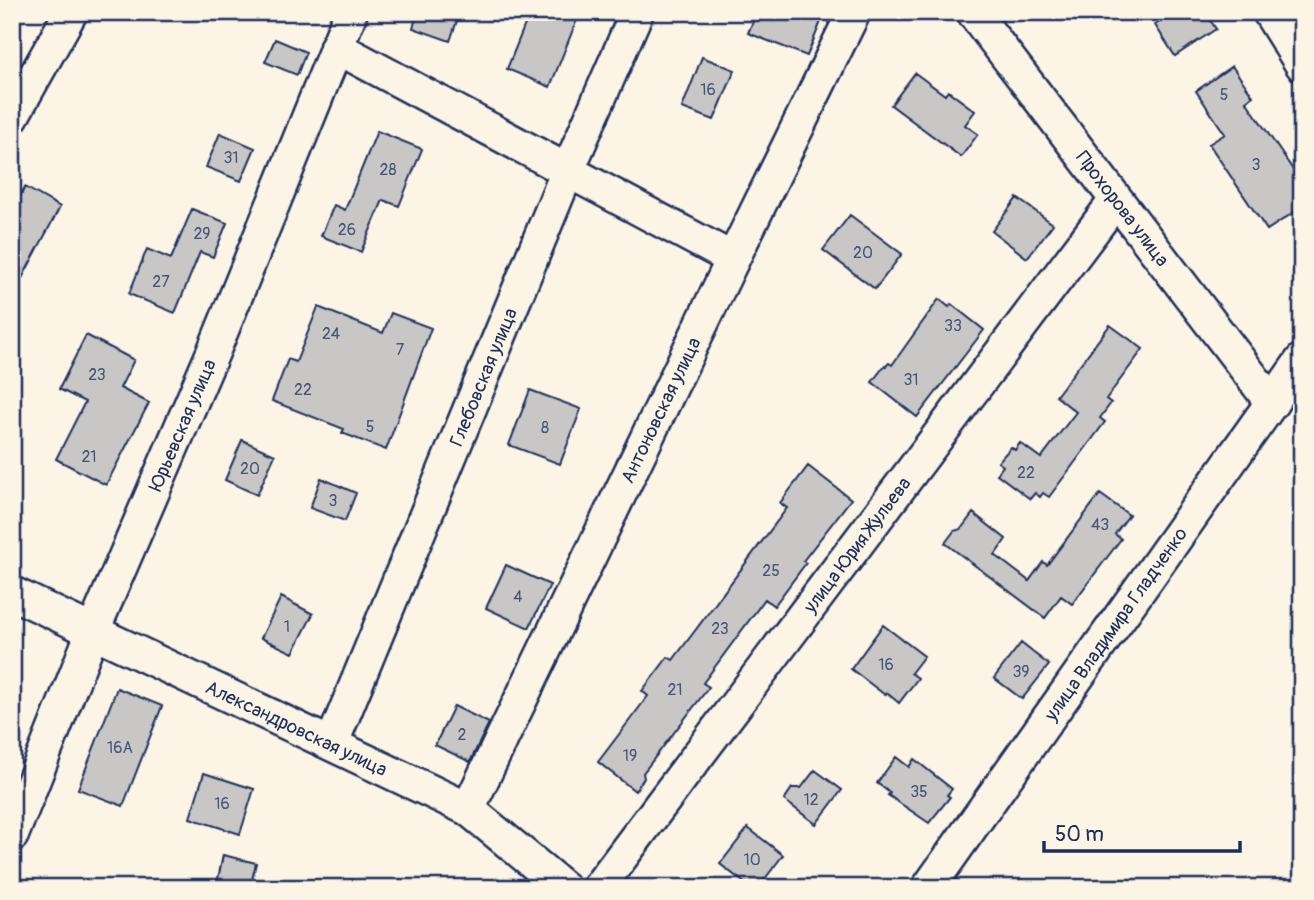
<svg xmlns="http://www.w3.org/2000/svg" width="1314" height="900" viewBox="0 0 1314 900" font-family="Pangolin,sans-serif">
  <rect width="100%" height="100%" fill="#fcf5e5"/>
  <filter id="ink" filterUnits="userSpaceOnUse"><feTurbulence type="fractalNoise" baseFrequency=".0143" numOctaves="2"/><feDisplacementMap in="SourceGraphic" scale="14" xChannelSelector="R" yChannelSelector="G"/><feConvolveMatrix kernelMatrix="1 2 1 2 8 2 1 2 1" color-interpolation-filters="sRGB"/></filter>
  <g filter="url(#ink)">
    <path fill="#c8c7c6" stroke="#1b2f5e" stroke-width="2" d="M418,12h42l-10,29 -37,-13z
      M530,12h50l-30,75 -43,-18z
      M757,12h48l17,7 -15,37 -59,-23z
      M1176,12h29l11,17 -41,27 -20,-31z
      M275,39l31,13 -9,23 -32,-13z
      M702,57l33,13 -21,50 -32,-12z
      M1232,66l21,30 -7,5 56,82v24l-35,23 -58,-86 16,-10 -29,-43z
      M915,73l30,22 3,-4 27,20 -10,14 13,9 -17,23 -70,-52z
      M377,131l45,18 -23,57 -16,-6 -22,52 -40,-16 13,-31 11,5z
      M220,133l35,15 -14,33 -35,-14z
      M25,187l35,20 -48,90v-86z
      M1017,198l36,26 -26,34 -35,-27z
      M192,209l35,14 -14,34 -13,-5 -25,61 -46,-19 18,-45 24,10z
      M850,215l52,39 -27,35 -52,-39z
      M939,299l10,8 2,-3 33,26 -67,87 -45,-35 13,-17 1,1 3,-3 3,2z
      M318,307l65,26 8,-20 40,15 -45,122 -44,-17 2,-4 -72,-28 16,-42 8,3z
      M1110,325l33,24 -37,50 5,4 -11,15 5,4 -56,75 -6,-4 -3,4 -5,-4 -5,6 -33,-25 6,-8 -5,-4 13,-15 4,3 5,-7 21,15 35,-46 -20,-16z
      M86,335l48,25 -14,28 29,15 -43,82 -50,-26 29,-57 -26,-13z
      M530,390l51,19 -21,55 -51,-19z
      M242,440l33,15 -18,40 -32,-15z
      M808,466l43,33 -48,62 3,2 -32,43 -9,-7 -62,84 6,4 -66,86 1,5 -9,13 -37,-29 50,-66 -6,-5 26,-34 5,3 114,-152 -7,-5z
      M321,478l35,15 -11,28 -35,-13z
      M1100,494l29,21 -14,19 6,5 -49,65 -11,-8 -16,22 -100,-75 9,-12 7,-2 12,-16 33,26 -11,16 34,26 14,-19 4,3z
      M506,565l44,20 -21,43 -43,-20z
      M281,597l32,17 -20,39 -32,-15z
      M883,625l41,31 -13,17 7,5 -19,25 -12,-10 -2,2 -34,-26z
      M1021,643l28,22 -27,34 -28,-21z
      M117,688l45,18 -39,100 -45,-17z
      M454,706l35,17 -19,39 -35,-17z
      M896,757l13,10 5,-8 38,30 -5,6 3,2 -21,26 -41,-28 2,-2 -13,-10z
      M815,770l27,20 -26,34 -32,-24 8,-12h9z
      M204,773l50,16 -14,45 -50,-16z
      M748,828l35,27 -25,33h-7l-31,-24z
      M223,855l33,8 -6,25h-34z"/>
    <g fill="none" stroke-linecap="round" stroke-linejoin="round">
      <g stroke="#1b2f5e" stroke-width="37">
        <g id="minor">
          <path id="s1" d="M973,12l299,391"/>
          <path d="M1269,12l33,53"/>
          <path d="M336,47l397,212"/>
          <path d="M12,117l59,-105"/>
          <path id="s2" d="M12,593l456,216 96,79"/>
          <path id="s3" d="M332,743l236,-573 69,-158"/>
          <path id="s4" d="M468,809l265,-550 121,-247"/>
          <path id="s5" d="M12,835l81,-204 121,-281 137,-338"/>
          <path id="s6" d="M598,888l518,-688"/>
          <path id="s7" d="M928,888l374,-528"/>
        </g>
      </g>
      <use href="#minor" stroke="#fcf5e5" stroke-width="32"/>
    </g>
  </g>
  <g text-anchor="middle" stroke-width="6" stroke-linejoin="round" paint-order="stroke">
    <g font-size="16" fill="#465578">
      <text x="708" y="95">16</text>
      <text x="1224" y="100">5</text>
      <text x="231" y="163">31</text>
      <text x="1256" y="170">3</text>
      <text x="388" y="175">28</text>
      <text x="347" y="235">26</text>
      <text x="202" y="239">29</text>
      <text x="863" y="258">20</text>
      <text x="161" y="287">27</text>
      <text x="953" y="331">33</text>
      <text x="331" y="339">24</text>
      <text x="400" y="355">7</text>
      <text x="97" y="380">23</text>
      <text x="911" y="385">31</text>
      <text x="303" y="395">22</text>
      <text x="370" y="432">5</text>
      <text x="545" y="433">8</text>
      <text x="89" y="462">21</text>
      <text x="250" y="474">20</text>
      <text x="1026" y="478">22</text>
      <text x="333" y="506">3</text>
      <text x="1100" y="530">43</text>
      <text x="771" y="576">25</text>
      <text x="518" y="602">4</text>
      <text x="287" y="632">1</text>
      <text x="720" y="634">23</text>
      <text x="886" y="670">16</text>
      <text x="1021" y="677">39</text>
      <text x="675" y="695">21</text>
      <text x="462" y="740">2</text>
      <text x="120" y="753">16А</text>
      <text x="630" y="761">19</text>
      <text x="919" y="797">35</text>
      <text x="811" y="805">12</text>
      <text x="222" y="809">16</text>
      <text x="752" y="865">10</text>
    </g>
    <g font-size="19" fill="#1b2f5e" stroke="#fcf5e5">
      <text dy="7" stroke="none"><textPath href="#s1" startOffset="247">Прохорова улица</textPath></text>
      <text dy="7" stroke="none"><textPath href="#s3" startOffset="396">Глебовская улица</textPath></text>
      <text dy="7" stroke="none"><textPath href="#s4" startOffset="443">Антоновская улица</textPath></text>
      <text dy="7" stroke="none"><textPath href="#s5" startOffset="444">Юрьевская улица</textPath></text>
      <text dy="7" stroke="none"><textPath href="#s6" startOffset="430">улица Юрия Жульева</textPath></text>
      <text dy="7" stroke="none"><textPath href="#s7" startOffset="324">улица Владимира Гладченко</textPath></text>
      <text dy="7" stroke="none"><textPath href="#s2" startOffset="315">Александровская улица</textPath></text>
    </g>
  </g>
  <rect width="1314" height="900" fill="none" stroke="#fcf5e5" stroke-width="42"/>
  <rect x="21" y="21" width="1272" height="858" fill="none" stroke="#1b2f5e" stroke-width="2.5" filter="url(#ink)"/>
  <path d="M1044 841v10h196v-10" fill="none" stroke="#1b2f5e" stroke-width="3.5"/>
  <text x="1055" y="841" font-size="21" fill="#1b2f5e" stroke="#fcf5e5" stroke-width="5" paint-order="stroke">50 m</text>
</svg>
